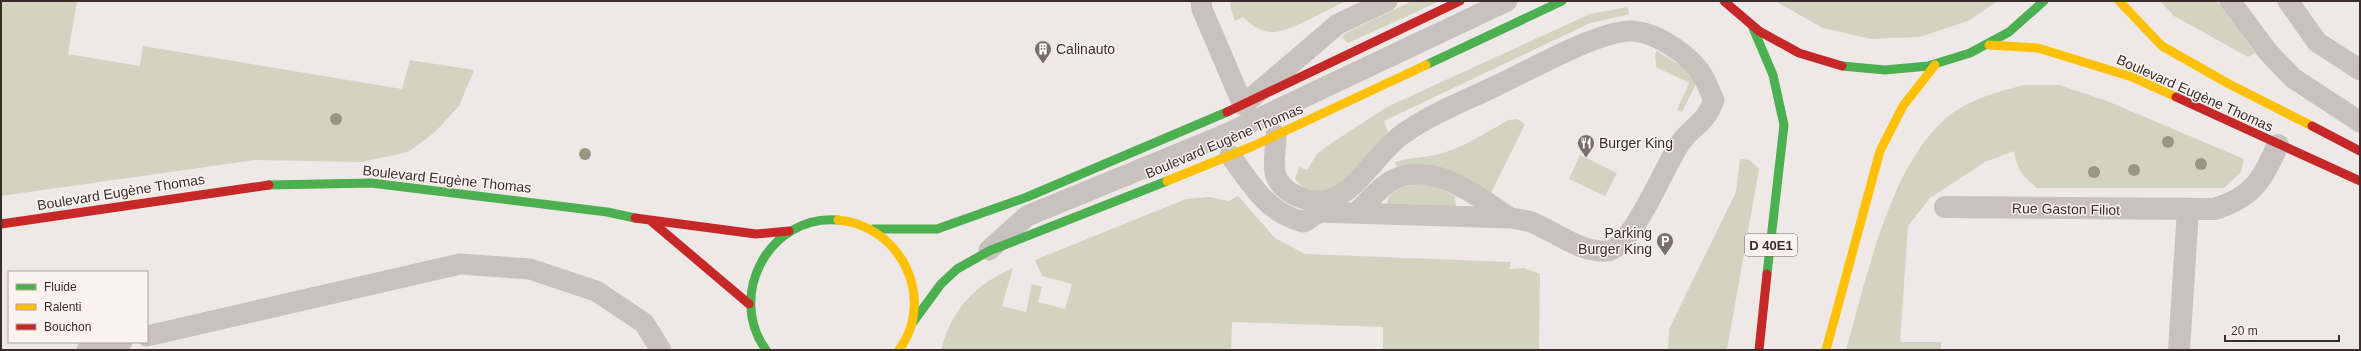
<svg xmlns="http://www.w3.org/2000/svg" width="2361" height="351" viewBox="0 0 2361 351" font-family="Helvetica,sans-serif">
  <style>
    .green { fill: #d2d3c1 }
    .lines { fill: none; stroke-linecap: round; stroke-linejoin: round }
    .lane { stroke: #c8c1be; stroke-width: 21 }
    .street { stroke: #c8c1be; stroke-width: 22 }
    .fast { stroke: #4caf50; stroke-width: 9 }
    .slow { stroke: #ffc107; stroke-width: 9 }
    .jam { stroke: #c62828; stroke-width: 9 }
    .tree { fill: #969882 }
    .labels { text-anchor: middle; stroke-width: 3; stroke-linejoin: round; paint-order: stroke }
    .shield { fill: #faf3ee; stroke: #736966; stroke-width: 1 }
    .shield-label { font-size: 13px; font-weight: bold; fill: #392e2c }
    .poi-label { font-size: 14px; fill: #392e2c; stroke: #faf3ee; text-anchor: start }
    .street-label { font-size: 14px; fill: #392e2c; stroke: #faf3ee }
  </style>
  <rect width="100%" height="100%" fill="#eee9e6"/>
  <path class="green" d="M1,1H77L68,54L140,66L143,46L402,89L410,60L474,70L459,106L434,133L408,152L362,162L255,160L1,196Z
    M1232,1H1346C1328,9 1293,30 1275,32C1262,33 1251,25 1243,17L1235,21L1230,5Z
    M1412,1H1440L1348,43L1342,37L1346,33Z
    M1775,1H1998L1968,21L1920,37L1871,39L1823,28Z
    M2160,1H2217L2255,53L2248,57L2174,16Z
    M1628,7L1629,14L1588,24L1384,121L1388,132L1344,184L1334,190L1308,192L1295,179L1299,167L1307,170L1317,154L1327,146L1387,107L1590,14Z
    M1657,51L1682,67L1695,81V86L1682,112L1677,110L1689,83L1656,67L1655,54Z
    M2025,85H2059L2107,101L2244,159L2241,172L2224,188H2037C2022,176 2017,169 2014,151L1985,162L1930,198L1908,226L1900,342H1941V350H1846C1867,278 1893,146 1962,107C1982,96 2003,90 2025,85Z
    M1517,119L1525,124L1491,193C1461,176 1433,156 1397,167L1395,162C1411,157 1427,158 1443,153C1466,146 1488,131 1509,120Z
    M1580,155L1617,173L1605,196L1569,179Z
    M1740,159L1750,160L1759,169L1727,350H1668L1669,329L1736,192Z
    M1421,184L1438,187L1455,196L1456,207L1389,205L1387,202C1392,187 1409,186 1421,184Z
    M1238,196L1275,238L1305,254L1511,262L1509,269L1524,268L1540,274L1539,350H1383V327L1232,322L1231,350H941C952,308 975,285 1013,268L1002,306L1026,312L1032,284L1042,287L1038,302L1065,309L1072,284L1042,276L1035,260L1186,199L1210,197L1229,201Z"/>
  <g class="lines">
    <path class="lane" d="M1201,1L1202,9L1243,105L1338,24L1387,1
      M2230,1L2268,52L2293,78L2360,122
      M2288,1L2317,42L2360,70
      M1230,155C1251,184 1268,214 1304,222L1319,212L1511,218C1517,219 1525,220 1531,222C1556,232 1580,253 1607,251C1632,249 1665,165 1679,145C1691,126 1705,125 1714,100C1710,93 1708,85 1704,78C1692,56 1658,33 1633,31C1602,29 1532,69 1502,83C1468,100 1431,113 1400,136C1378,153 1357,190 1332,199C1312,206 1279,194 1275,172C1273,160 1276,147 1276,135
      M1356,213C1366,204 1376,191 1388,183C1428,156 1477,196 1510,218
      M989,250L1027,216L1224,135L1507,1
      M147,336L460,264L530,269L596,291L644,323L661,350
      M87,350L122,342"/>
    <path class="street" d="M1945,207L2215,209C2254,196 2261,181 2278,145
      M2179,350L2188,210"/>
    <path class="fast" d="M1753,28L1773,75L1784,125L1767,274
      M1426,65L1562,1
      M1842,66L1885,70L1928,66L1970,53L2009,32L2044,1
      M269,185L371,183L607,212L635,218
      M873,229H937L1027,197L1227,112
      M913,322L941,284L957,269L989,251L1167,181
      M766,350C726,295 770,214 838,220"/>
    <path class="slow" d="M2119,1L2162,46L2229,84L2312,126
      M1989,45L2038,48L2132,77L2176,97
      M1167,181L1253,146L1426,65
      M838,220C900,225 937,298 899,350
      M1826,350L1880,151L1903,106L1935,65"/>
    <path class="jam" d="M1724,1L1759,31L1799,53L1842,66
      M2176,97L2360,181
      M1227,112L1460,1
      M2312,126L2360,151
      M635,218L756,234L789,231
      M651,221L749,304
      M1,224L269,185
      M1759,350L1767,274"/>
  </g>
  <g class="tree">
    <circle cx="336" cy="119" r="6"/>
    <circle cx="2168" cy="142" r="6"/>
    <circle cx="585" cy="154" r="6"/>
    <circle cx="2201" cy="164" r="6"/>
    <circle cx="2134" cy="170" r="6"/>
    <circle cx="2094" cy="172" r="6"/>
  </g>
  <defs>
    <g id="building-pin" transform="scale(0.9)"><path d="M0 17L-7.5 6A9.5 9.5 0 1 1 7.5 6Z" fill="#786f6d" stroke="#faf3ee"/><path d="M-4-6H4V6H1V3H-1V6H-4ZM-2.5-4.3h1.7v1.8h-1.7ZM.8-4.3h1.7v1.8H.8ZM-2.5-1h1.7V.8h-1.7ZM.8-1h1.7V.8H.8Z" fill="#fff"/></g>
    <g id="restaurant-pin" transform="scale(0.9)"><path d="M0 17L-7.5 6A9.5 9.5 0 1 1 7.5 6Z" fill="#786f6d" stroke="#faf3ee"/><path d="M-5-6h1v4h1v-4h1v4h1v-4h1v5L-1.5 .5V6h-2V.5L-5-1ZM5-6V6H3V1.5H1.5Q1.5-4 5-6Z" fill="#fff"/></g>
    <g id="parking-pin" transform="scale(0.9)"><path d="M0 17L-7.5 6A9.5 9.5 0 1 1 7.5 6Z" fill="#786f6d" stroke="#faf3ee"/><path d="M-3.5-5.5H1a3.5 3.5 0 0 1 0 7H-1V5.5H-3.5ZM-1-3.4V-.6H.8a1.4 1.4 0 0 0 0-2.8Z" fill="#fff"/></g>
  </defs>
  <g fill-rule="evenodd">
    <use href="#building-pin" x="1043" y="49"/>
    <use href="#restaurant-pin" x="1586" y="143"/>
    <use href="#parking-pin" x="1665" y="241"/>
  </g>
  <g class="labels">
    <rect class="shield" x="1745" y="234" width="52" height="22" rx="3"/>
    <g class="shield-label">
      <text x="1771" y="250">D 40E1</text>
    </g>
    <g class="poi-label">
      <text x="1056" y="54">Calinauto</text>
      <text x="1599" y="148">Burger King</text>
      <text x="1652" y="238" text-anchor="end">Parking<tspan x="1652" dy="16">Burger King</tspan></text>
    </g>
    <g class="street-label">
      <text transform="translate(2195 93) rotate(24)" y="5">Boulevard Eugène Thomas</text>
      <text transform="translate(1224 141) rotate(-23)" y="5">Boulevard Eugène Thomas</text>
      <text transform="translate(447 179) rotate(6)" y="5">Boulevard Eugène Thomas</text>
      <text transform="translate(121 192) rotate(-9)" y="5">Boulevard Eugène Thomas</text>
      <text transform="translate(2066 209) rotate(1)" y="5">Rue Gaston Filiot</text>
    </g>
  </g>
  <rect width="2361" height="351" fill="none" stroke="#392e2c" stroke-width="4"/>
  <rect x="8" y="271" width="140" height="72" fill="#faf3ee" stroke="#ada4a0"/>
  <rect x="16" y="284" width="20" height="6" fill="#4caf50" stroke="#ada4a0"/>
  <text x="44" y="291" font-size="12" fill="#392e2c">Fluide</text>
  <rect x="16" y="304" width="20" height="6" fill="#ffc107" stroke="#ada4a0"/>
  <text x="44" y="311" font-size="12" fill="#392e2c">Ralenti</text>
  <rect x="16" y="324" width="20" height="6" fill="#c62828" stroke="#ada4a0"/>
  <text x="44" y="331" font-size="12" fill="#392e2c">Bouchon</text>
  <path d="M2225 335v6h114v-6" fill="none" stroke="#392e2c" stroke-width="2"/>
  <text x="2231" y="335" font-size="12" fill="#392e2c" stroke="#faf3ee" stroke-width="3" paint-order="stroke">20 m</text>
</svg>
